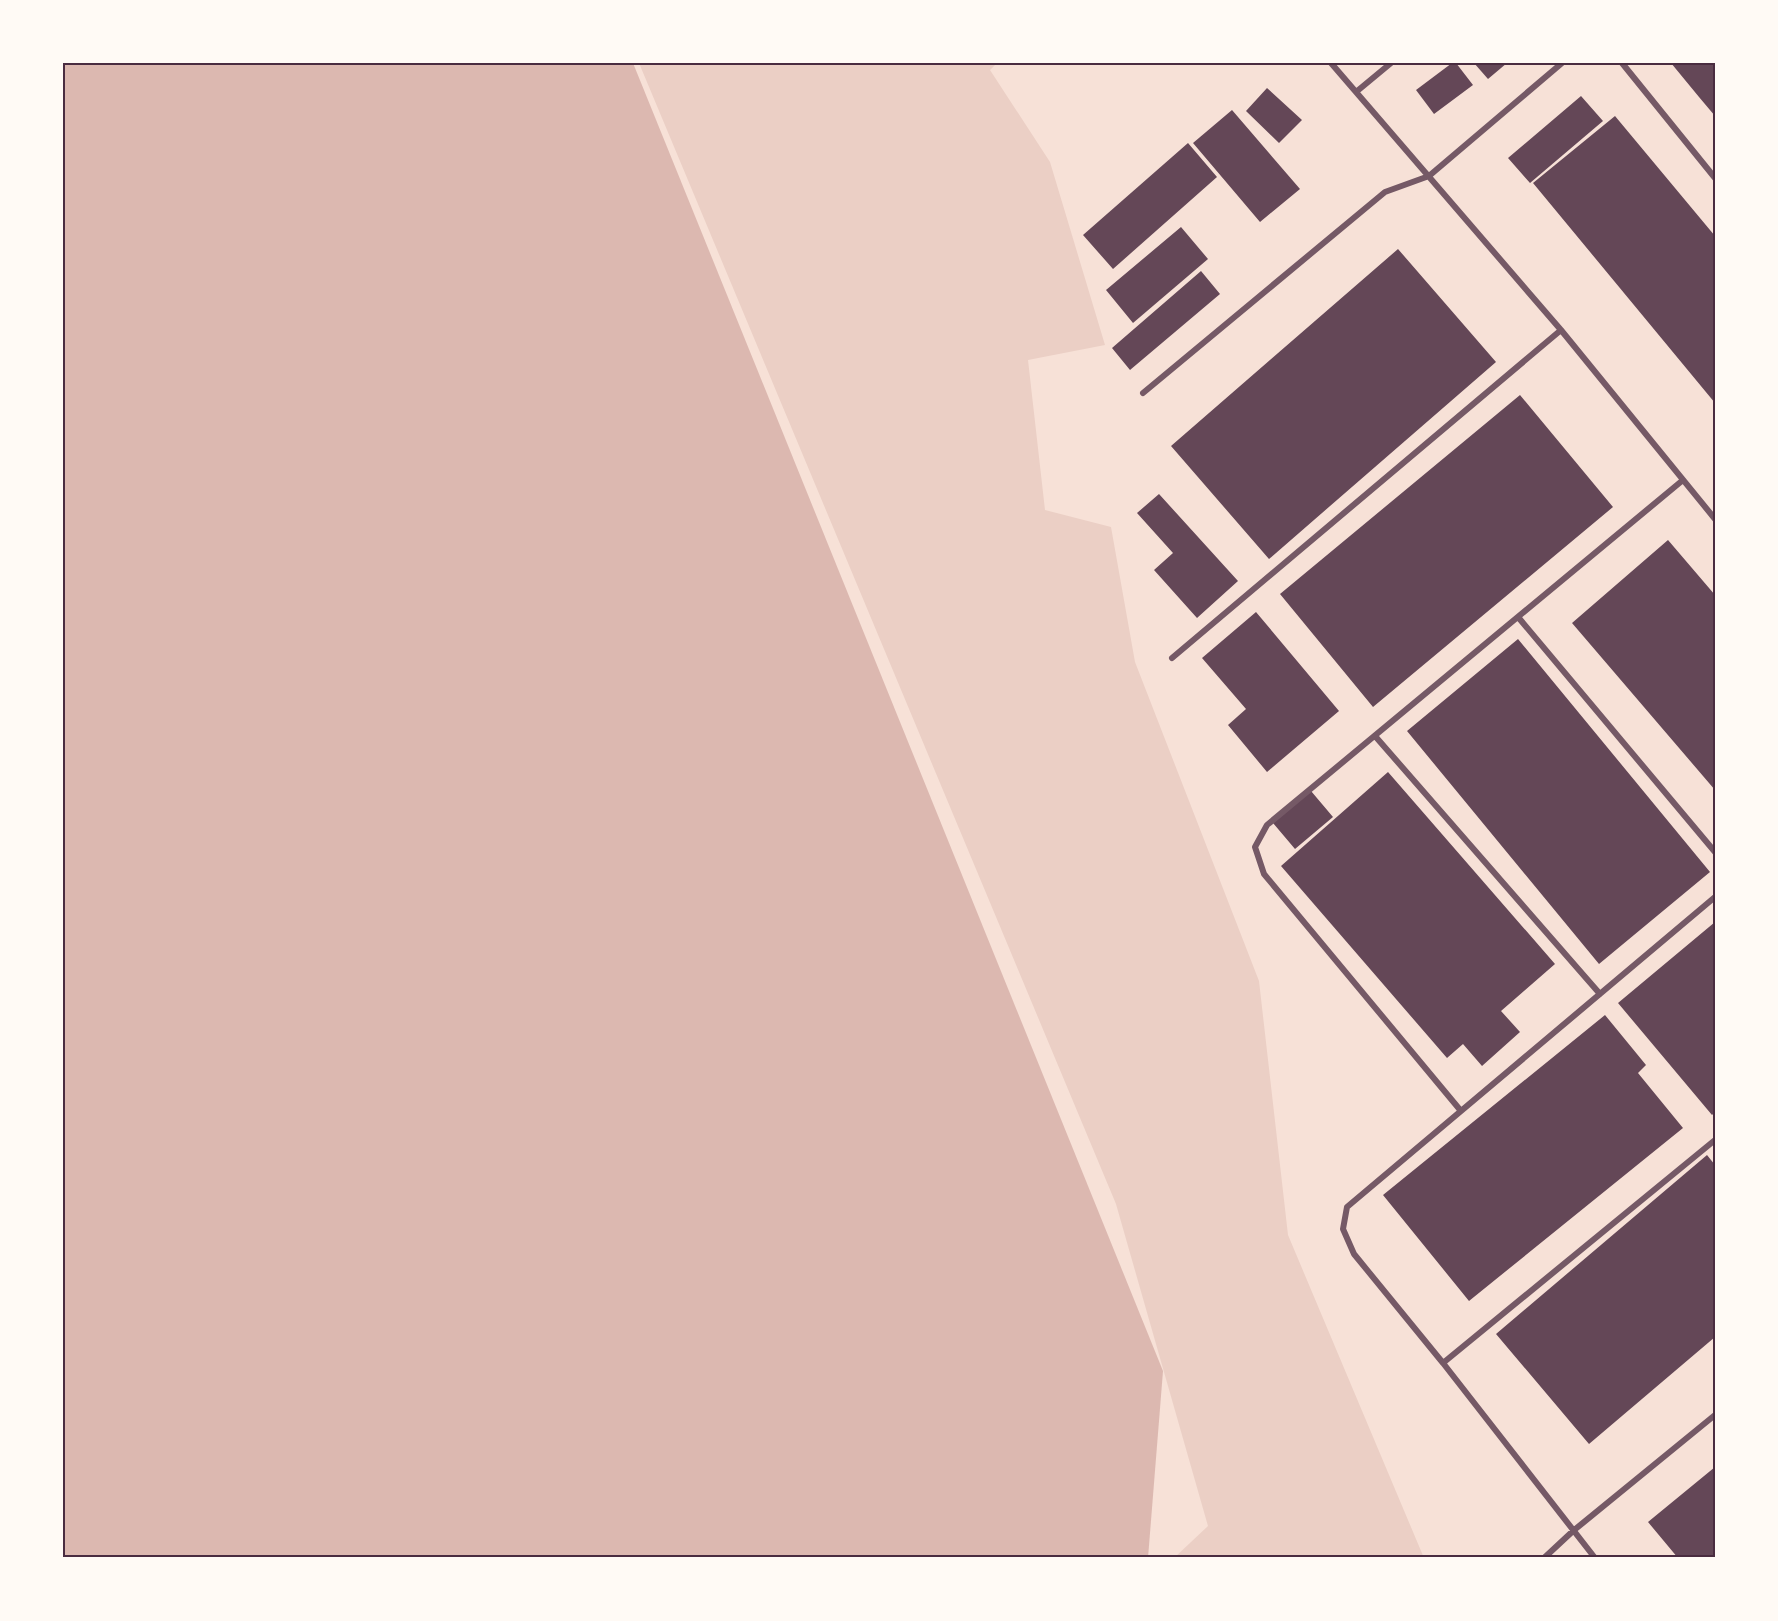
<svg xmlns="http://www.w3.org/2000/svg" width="1778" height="1621" viewBox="0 0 1778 1621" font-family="Figtree,sans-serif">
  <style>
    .green { fill: #ebcfc5 }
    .water { fill: #dcb8b0 }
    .building { fill: #644757 }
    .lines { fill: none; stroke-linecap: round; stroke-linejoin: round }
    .minor { stroke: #755966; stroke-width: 6 }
    .neatline { fill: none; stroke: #4a2c40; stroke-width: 2 }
  </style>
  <rect width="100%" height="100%" fill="#f7e1d7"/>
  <path class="green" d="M639,63H997L990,70L1050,162L1105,345L1028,360L1045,510L1111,527L1135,662L1259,981L1288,1235L1424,1558H1174L1208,1526L1116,1204Z"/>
  <path class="water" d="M63,63H633L1163,1371L1148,1558H63Z"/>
  <path class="building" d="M1452,63H1456L1473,85L1434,114L1416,90Z
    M1474,63H1507L1488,79Z
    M1671,63H1715V116L1699,97Z
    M1267,88L1302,120L1279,143L1246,111Z
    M1581,96L1603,121L1530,183L1508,158Z
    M1232,110L1300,189L1260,222L1193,143Z
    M1615,116L1715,236V403L1533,183Z
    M1188,143L1217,177L1113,269L1083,235Z
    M1181,227L1208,259L1133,323L1106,290Z
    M1398,249L1496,362L1269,559L1171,446Z
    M1201,271L1220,294L1130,370L1112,348Z
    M1520,395L1613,507L1373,707L1280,594Z
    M1159,494L1238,581L1197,618L1154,570L1173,553L1137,513Z
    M1668,540L1715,595V790L1572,623Z
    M1256,612L1339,711L1267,772L1228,725L1246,709L1202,658Z
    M1518,639L1710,872L1599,964L1407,731Z
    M1388,772L1555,964L1501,1011L1520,1032L1482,1066L1463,1044L1447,1058L1281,866Z
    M1311,791L1333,817L1295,849L1273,823Z
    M1715,922V1112L1712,1115L1618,1003Z
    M1605,1015L1646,1065L1638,1073L1683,1128L1469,1301L1383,1195Z
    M1707,1155L1715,1165V1337L1589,1444L1496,1334Z
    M1715,1467V1558H1678L1648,1522Z"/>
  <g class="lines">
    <path class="minor" d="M1331,63L1561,330L1715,519
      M1622,63L1715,178
      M1356,92L1391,63
      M1143,393L1385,192L1429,176L1562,63
      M1518,617L1715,852
      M1172,658L1561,330
      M1375,736L1600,994
      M1461,1111L1264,874L1255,847L1267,825L1683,480
      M1443,1363L1715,1140
      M1544,1558L1573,1531L1715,1415
      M1595,1558L1443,1363L1354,1254L1343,1229L1347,1207L1715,897"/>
  </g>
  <rect width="1778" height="1621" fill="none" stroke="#fffaf5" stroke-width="129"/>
  <rect x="64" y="64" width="1650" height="1492" class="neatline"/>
</svg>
